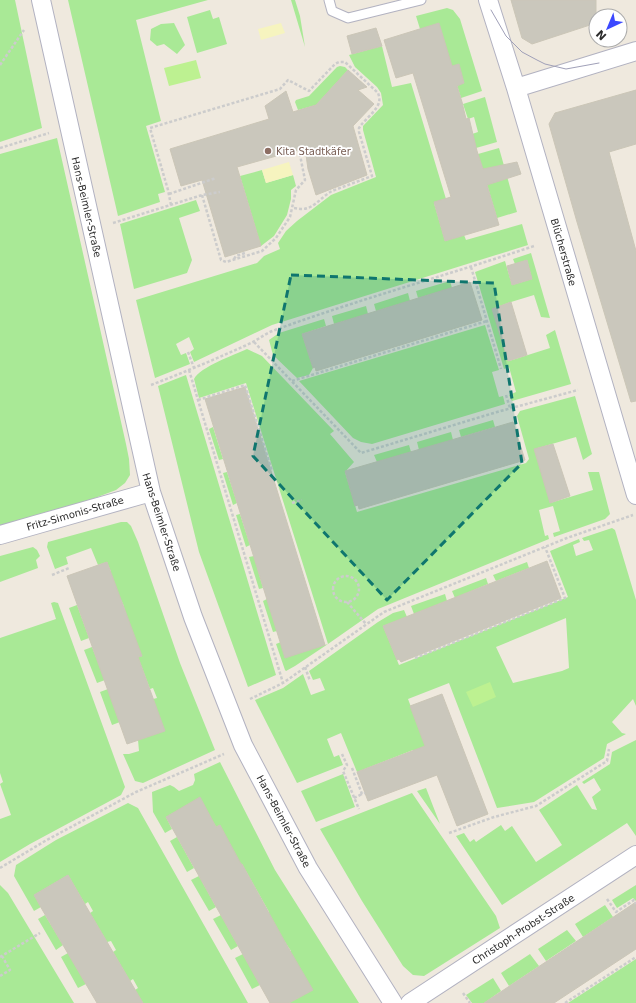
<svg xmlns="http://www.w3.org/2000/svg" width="636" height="1003" viewBox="0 0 636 1003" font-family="'DejaVu Sans',sans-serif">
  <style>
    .green { fill: #a9e996; fill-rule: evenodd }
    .sand { fill: #f6f4bf }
    .pitch { fill: #bdf191 }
    .building { fill: #cac7bc; stroke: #cbc6b7 }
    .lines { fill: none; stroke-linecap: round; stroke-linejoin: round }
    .service-casing { stroke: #b2b2c1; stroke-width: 11 }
    .minor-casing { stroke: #b2b2c1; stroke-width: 20 }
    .path { stroke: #ccc; stroke-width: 2.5; stroke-dasharray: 3 2; stroke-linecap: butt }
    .service { stroke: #fff; stroke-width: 9 }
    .minor { stroke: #fff; stroke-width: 18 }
    .tram { stroke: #a0a0b8; stroke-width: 1 }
    .marked { fill: #0f766e; fill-opacity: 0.2; stroke: #0f766e; stroke-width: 3; stroke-dasharray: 8 5; stroke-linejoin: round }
    .education-dot { fill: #8d6e63; stroke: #fff; stroke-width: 1.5 }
    .labels { text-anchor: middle; stroke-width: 3.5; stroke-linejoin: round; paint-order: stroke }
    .education-label { font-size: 10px; fill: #785e54; stroke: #fff; text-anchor: start }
    .street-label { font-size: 10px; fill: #2c2c2c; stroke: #fff }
  </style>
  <rect width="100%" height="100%" fill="#efe9de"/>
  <path class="green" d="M0,0H15L42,128L0,142Z
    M68,0H208L136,20L161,121L146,126L165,192L158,194L160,202L118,216Z
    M291,0H295L300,16L305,47Z
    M447,8L453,10L460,19L482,91L461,98L457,85L464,83L461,74L452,66L420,29L416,16Z
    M210,10L213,19L219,17L227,44L197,53L187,17Z
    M174,23L185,45L177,54L164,44L157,46L150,40L151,29L161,24Z
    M382,46L392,87L411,83L446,199L434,203L445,241L464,235L466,240L522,224L528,245L272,325L194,362L190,352L194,349L189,337L176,344L181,355L186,353L190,364L155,378L136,300L257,263L264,256L280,249L278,243L286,231L297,221L331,195L376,177L363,130V126L383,105L381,93L377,87L355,67L349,55Z
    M340,66L345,67L348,70L316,105L298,110L295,102L296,100L309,96L337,67Z
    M485,97L497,142L476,148L472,134L478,132L474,117L468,119L463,104Z
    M57,138L126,444L129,459L130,475L125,483L116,490L79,504L0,528V154Z
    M499,148L517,212L497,218L478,154Z
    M262,170L266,183L293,175L296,186L291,190V199L287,215L274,236L261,246L240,176Z
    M196,200L200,211L179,218L192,260L187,273L134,289L120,224Z
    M531,253L550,318L541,317L534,295L511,302L492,309L509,361L550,348L546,335L555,330L571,384L512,401L509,395L516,392L509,367L504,369L475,272L505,261L512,285L532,279L527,260L515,264L513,259Z
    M450,281L452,288L418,298L416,291Z
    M408,293L410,301L376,311L374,304Z
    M366,306L368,314L334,324L332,316Z
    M324,319L326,326L302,334L313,368L309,375L297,378L273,355L269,340L279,333Z
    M485,325L499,370L492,372L499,397L503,396L505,404L372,444L361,442L353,438L299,381Z
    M247,349L262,356L334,431L330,434L354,462L345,472L357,512L526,463L529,459L517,416L520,411L575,396L592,454L583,460L576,437L538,448L550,503L593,490L588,472H599L610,514L605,519L554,537L553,533L560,531L553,506L539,510L545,536L548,535L549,539L378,609L328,644L295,666L286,671L285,670L276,644L281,642L325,645L328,644L246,383L199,398L194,379C200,367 234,355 247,349Z
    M186,375L276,675L248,687L199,552L158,386Z
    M493,420L495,427L461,437L459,430Z
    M213,427L223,459L219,460L209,429Z
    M451,432L453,440L419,450L417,442Z
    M409,445L411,452L377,462L374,455Z
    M227,472L237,503L233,505L223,473Z
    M240,514L250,545L246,547L236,515Z
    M121,522H127L131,526L138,542L180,663L215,750L143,783L135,781L123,754H129L139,751L138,740L164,731L153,699L157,698L153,688L150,689L138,657L142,656L123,615L126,614L123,604L108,573L111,572L107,562L98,565L91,548L66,557L68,564L55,569L47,547L48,542Z
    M612,528L615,530L636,600V706L633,699L612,722L622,733L626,734L607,744L604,758L534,802L497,808L449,683L408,699L426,747L414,752L413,750L357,772L341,733L327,739L334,757L339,755L343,765L297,783L255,700L283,688L303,674L311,695L325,690L320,678L313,680L309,671L378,622L393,613L404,610L407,617L383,626L399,665L568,597L550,551L579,539L580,542L573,545L576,556L593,550L589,540L584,541L582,538ZM566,618L569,668L562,671L513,683L496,647Z
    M33,547L37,550L40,556L36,560L38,568L0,582V556Z
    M254,556L263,588L259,589L249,557Z
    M527,562L529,568L496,581L493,575Z
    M486,578L488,584L455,598L452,591Z
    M445,594L447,601L414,614L411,606Z
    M267,599L277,631L273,632L263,601Z
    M54,602L58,603L125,787L121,795L30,844L0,862V819L11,815L0,784L3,782L0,773V638L56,619L51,603Z
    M77,605L89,638L81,641L69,608Z
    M92,647L105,680L97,683L84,650Z
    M108,689L120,722L112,725L100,692Z
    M636,740V836L627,823L502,905L456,836L464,833L470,842L474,839L476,842L501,825L505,831L512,826L536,862L562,845L539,810L577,785L592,809L597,810L592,797L601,790L594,778L584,784L582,782L610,764L612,752Z
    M220,762L275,870L359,1003H289L312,990L287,953L291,951L285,942L282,944L266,914L269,912L242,864L238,866L220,825L216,827L200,798L166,817L172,829L165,833L153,812L152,792L170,785L174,787L179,791L193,785L195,780L194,774Z
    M343,774L355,807L316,822L301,791Z
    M426,788L440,824L417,791Z
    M412,793L496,916L500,928L424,976L413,975L403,966L362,901L320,829Z
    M128,803L138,808L248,1003H143L135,990L138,988L133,979L130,981L113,952L116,950L111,941L107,942L90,913L93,911L88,902L85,904L68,875L34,895L41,907L34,911L14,876L16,865L56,840Z
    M177,837L194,868L187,872L170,841Z
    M199,876L216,907L209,911L191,880Z
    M0,885L8,893L74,1003H0Z
    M636,885V901L633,898L617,908L612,900Z
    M605,905L613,917L583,937L575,924Z
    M45,915L63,945L56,950L38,919Z
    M221,915L238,946L231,950L213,919Z
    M567,930L576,941L546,961L538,949Z
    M68,953L86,984L78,988L61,957Z
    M243,954L260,985L252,989L235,958Z
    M530,954L539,966L509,986L501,973Z
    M636,959V1003H568Z
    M493,978L501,991L484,1003H472L466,995Z"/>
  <path class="sand" d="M281,23L285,33L261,40L258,29Z
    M289,162L293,175L266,183L262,170Z"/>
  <path class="pitch" d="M196,60L201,78L169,86L164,68Z
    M490,682L496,697L473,707L466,692Z"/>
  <path class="building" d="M511,0H596V23L532,44L522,38Z
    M439,23L452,66L459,64L464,83L457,86L462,102L466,119L469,118L477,151L483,169L517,162L521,174L487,185L499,225L445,241L434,202L451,197L413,73L396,78L384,40Z
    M376,28L382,46L352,54L347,36Z
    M348,70L367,87L358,90L374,104L353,126L367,175L316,195L308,169L305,148L237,167L261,246L225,257L202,180L181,186L170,149L269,119L265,106L286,91L293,112L316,105Z
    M636,90V144L609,152L636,251V401L631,402L577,222L549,124L555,113Z
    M527,260L532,279L512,285L507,266Z
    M470,282L482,320L316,371L315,367L313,368L302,334Z
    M511,302L527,355L508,361L492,309Z
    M245,387L325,645L285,658L205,399Z
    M513,422L525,460L359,509L358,505L355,506L345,471Z
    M553,444L570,496L550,503L534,449Z
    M547,561L561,598L401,662L399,659L397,660L383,626Z
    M107,562L142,656L138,657L165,731L127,744L67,576Z
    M442,694L488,814L457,826L437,775L368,801L357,772L425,746L410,706Z
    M200,797L216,827L220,825L241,864H242L285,942L313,990L289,1003H270L166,817Z
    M68,875L90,913L143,1003H97L43,911L34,895Z
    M636,902V949L554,1003H484Z"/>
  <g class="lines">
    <g class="service-casing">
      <path id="service" d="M329,0L332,11L348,18L421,0"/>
    </g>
    <g class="minor-casing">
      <path id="minor" d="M41,0L151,492L193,617L243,745L308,868L393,1003
        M488,0L516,88L636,495
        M516,88L636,51
        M0,535L35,525L151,492
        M410,1003L636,855"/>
    </g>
    <path class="path" d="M0,65L24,30
      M0,148L49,133
      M169,194L216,178
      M202,195L221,260L226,262L262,251L276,238L290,217L296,190L305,180L299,150
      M171,205L168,190L150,128L280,89L288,80L309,91L335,64L339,62H345L378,93C379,96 380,99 379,102C378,109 366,119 361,125L359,128V132L372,176L332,191C322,196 314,209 302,209C299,209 296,208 293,208
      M113,223L202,195L220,192
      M234,259L236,256L245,253V252
      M471,267L501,369
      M254,342L361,453L497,412L578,390
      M188,352L194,368
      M189,370L283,683
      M292,381L487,321
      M151,385C185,372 218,358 251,343C259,339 266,333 275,330C360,299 448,275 534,246
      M506,395L510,408
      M198,400L245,385L272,471
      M292,503L302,500
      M52,575L69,568
      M333 589a13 13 0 1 1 26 0a13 13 0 1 1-26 0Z
      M347,602L366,624
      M415,658L565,598L545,547
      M305,667L310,681
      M250,699L283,683L384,612L567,538L633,515
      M342,754L347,765L343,771L359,809
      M352,768L362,794L365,793
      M354,798L362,794
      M449,833L494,817L536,806L607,761L609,749
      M0,868L45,841L136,792L224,754
      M607,899L616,912L634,900L636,904
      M0,957L40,933
      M0,976L10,970L2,956
      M463,993L470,1003
      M565,1003L636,957"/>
    <use href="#service" class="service"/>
    <use href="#minor" class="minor"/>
    <path class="tram" d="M491,10L506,36L522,52L537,60L545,64L566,69L599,63"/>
  </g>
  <path class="marked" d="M291,275L494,283L522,463L387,600L253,456Z"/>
  <circle class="education-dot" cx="268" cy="151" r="4"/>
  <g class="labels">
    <g class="education-label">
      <text x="276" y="155">Kita Stadtkäfer</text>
    </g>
    <g class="street-label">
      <text transform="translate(87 207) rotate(77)" y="4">Hans-Beimler-Straße</text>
      <text transform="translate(564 252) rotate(74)" y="4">Blücherstraße</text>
      <text transform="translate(75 513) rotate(-16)" y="4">Fritz-Simonis-Straße</text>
      <text transform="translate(162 522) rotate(72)" y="4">Hans-Beimler-Straße</text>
      <text transform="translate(284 821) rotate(62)" y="4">Hans-Beimler-Straße</text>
      <text transform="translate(523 929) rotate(-33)" y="4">Christoph-Probst-Straße</text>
    </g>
  </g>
  <g transform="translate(608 28) rotate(224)"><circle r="19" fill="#ffffff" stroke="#ababab"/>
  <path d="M0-3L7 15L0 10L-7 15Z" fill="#3b48ff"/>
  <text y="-6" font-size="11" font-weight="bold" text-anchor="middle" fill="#2c2c2c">N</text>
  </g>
</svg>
